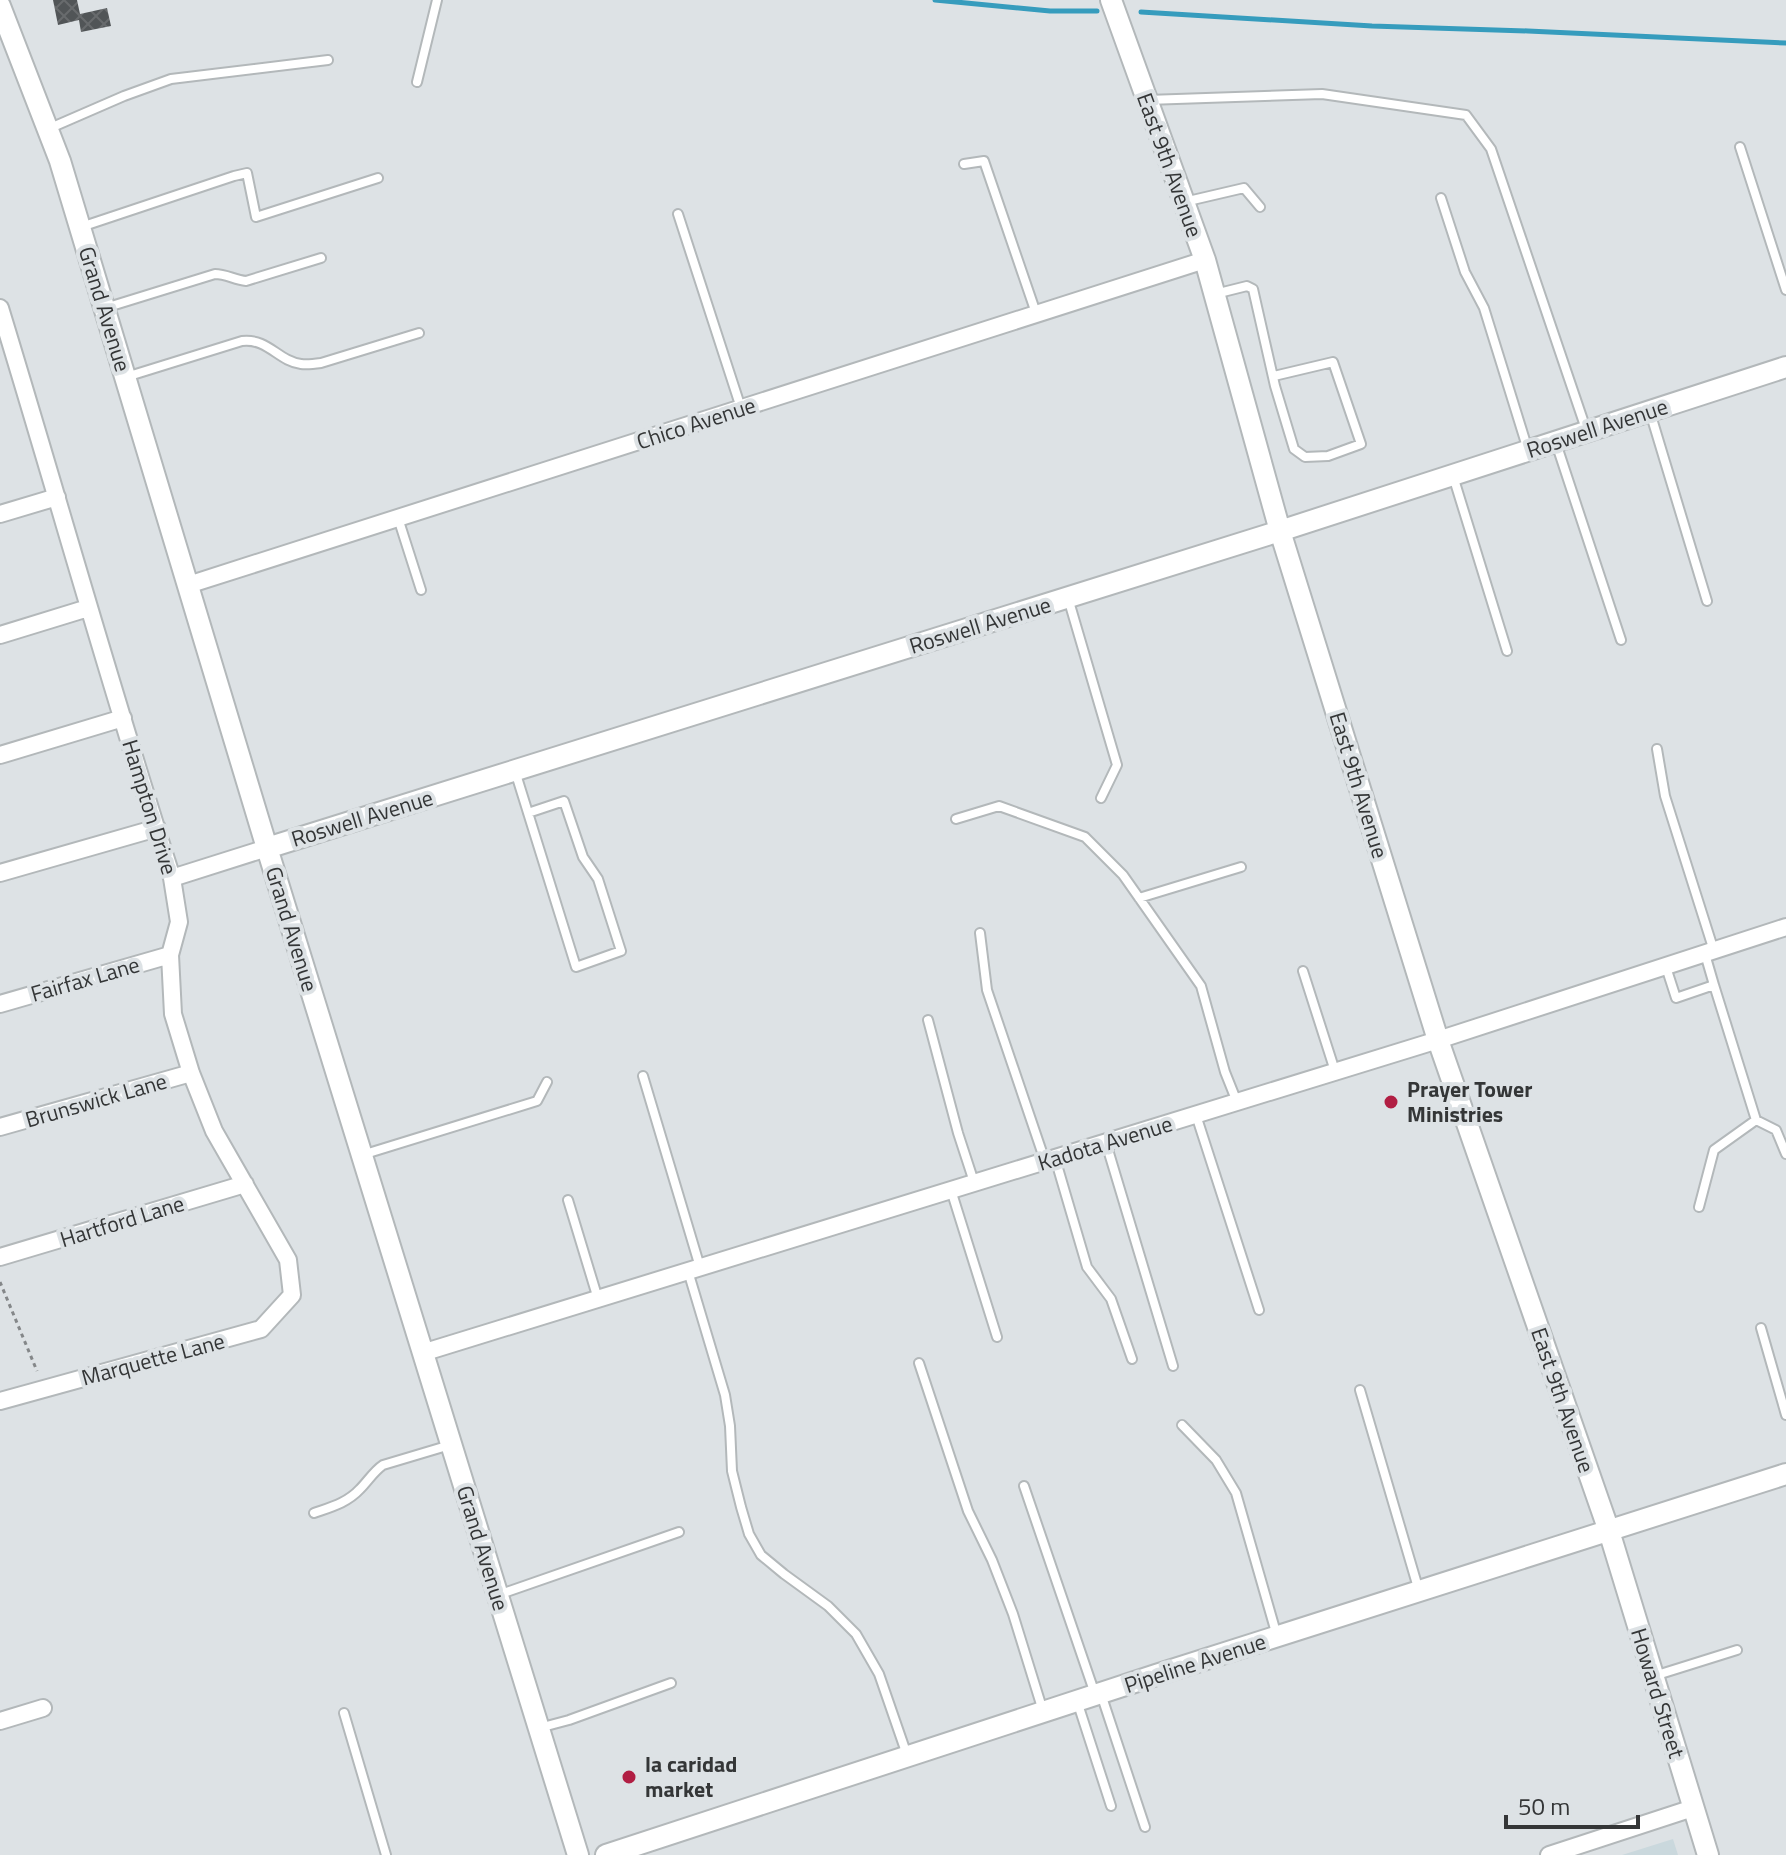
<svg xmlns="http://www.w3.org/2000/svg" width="1786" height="1855" viewBox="0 0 1786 1855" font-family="'Titillium Web',sans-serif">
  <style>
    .built { fill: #cad8dd }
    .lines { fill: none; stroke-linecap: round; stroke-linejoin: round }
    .stream { stroke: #369cbd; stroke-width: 5 }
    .building { fill: url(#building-cross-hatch) }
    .service-casing { stroke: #b3b8ba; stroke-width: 12 }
    .minor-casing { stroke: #b3b8ba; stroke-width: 20 }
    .tertiary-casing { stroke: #b3b8ba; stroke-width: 24 }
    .path { stroke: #848789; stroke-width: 3; stroke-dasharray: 4 4; stroke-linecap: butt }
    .service { stroke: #fff; stroke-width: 8 }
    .minor { stroke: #fff; stroke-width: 16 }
    .tertiary { stroke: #fff; stroke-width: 20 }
    .poi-dot { fill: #b11e43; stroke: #dde2e5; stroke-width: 3 }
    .labels { text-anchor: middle; stroke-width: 8; stroke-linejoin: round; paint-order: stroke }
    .street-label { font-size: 22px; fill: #343637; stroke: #dde2e5 }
    .poi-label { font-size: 22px; font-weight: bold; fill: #343637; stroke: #dde2e5; text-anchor: start }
  </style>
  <defs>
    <pattern id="building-cross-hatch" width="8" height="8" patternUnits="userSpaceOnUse" patternTransform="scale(2)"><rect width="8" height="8" fill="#515557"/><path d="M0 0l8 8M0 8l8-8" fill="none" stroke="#686b6d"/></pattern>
  </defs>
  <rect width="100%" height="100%" fill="#dde2e5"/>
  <path class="built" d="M1673,1839L1678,1855H1622Z"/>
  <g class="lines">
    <path class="stream" d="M935,0L1050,11H1097
      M1141,12L1372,26L1528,31L1786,43"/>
  </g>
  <path class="building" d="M53,0H77L80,14L107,8L111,26L81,32L79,20L58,25Z"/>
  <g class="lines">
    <g class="service-casing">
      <path id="service" d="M417,82L437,0
        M1147,100L1322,94L1466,115L1491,149L1586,429
        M48,129L124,96L171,79L328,60
        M1740,147L1786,290
        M964,164L984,161L1036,313
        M1441,198L1465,272L1484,308L1528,450
        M1184,202L1244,188L1260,207
        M678,214L741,408
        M81,227L234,176L247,173L256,217L378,178
        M1215,294L1247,286L1253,289L1275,386L1294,449L1305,457L1328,456L1361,444L1333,362L1274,376
        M105,308L215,274C226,274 235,280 246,281L321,258
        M126,377L242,341C268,338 278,361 301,364C307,365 314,364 321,363L419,333
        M1650,412L1707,601
        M1556,443L1621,640
        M1453,476L1507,651
        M398,518L421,590
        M1068,598L1117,765L1101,798
        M1657,749L1665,796L1714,951
        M515,771L576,967L621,951L598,879L583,857L564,801L528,813
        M956,819L999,806L1085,837L1123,875L1201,986L1225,1072L1237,1102
        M1139,898L1241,867
        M980,933L987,990L1045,1161
        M1666,967L1676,998L1714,985L1705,954
        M1303,971L1335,1071
        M928,1020L958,1133L974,1182
        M643,1076L700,1267
        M1196,1115L1259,1310
        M1756,1120L1776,1130L1786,1154
        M1106,1143L1173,1366
        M362,1155L537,1101L547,1082
        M1055,1158L1087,1267L1111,1299L1132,1359
        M951,1190L997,1337
        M568,1200L598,1299
        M1699,1207L1714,1150L1756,1120L1714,985
        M688,1271L725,1395L730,1426L732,1471L741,1507L749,1534L761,1555L784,1574L828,1606L856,1634L879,1674L907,1755
        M1761,1328L1786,1415
        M919,1363L968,1511L992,1560L1013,1614L1043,1711
        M1360,1390L1419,1591
        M1182,1425L1216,1460L1236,1493L1277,1636
        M1024,1486L1095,1694
        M314,1513C331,1507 347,1503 360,1489C368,1481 374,1471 383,1465L450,1445
        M498,1595L679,1532
        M1654,1676L1737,1650
        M1101,1694L1145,1827
        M1077,1701L1111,1806
        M344,1713L386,1855
        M539,1728L569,1720L671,1683"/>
    </g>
    <g class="minor-casing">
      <path id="minor" d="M0,308C58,498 111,689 172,878L179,922L170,955L173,1014L191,1073L214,1131L288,1260L292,1295L261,1329L0,1401
        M0,514L57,497
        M188,585L1205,260
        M0,635L88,608
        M0,755L123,718
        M0,873L157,828
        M172,878L267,848
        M0,1004L170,955
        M0,1127L191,1073
        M0,1257L245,1184
        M422,1353L1438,1040L1786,927
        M0,1721L43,1708
        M1549,1855L1693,1808"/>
    </g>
    <g class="tertiary-casing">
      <path id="tertiary" d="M1111,0L1205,260L1280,531L1438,1040L1609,1531L1708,1855
        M0,6L60,161L267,848L578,1855
        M267,848L1280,531L1786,367
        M606,1855L1156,1675L1786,1474"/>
    </g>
    <path class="path" d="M0,1282L37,1371"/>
    <use href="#service" class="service"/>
    <use href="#minor" class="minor"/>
    <use href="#tertiary" class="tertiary"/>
  </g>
  <g class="poi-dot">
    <circle cx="1391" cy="1102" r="8"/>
    <circle cx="629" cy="1777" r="8"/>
  </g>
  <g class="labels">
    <g class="street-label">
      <text transform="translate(1170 165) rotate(70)" y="8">East 9th Avenue</text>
      <text transform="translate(105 309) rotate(73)" y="8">Grand Avenue</text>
      <text transform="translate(696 423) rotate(-18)" y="8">Chico Avenue</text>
      <text transform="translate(1597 428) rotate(-18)" y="8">Roswell Avenue</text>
      <text transform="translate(980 625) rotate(-17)" y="8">Roswell Avenue</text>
      <text transform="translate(1359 785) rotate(73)" y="8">East 9th Avenue</text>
      <text transform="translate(150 807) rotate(73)" y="8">Hampton Drive</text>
      <text transform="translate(362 818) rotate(-17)" y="8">Roswell Avenue</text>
      <text transform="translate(292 929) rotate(73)" y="8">Grand Avenue</text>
      <text transform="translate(85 979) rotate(-16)" y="8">Fairfax Lane</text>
      <text transform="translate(96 1100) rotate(-16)" y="8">Brunswick Lane</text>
      <text transform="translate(1105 1143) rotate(-17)" y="8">Kadota Avenue</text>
      <text transform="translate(122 1221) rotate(-17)" y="8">Hartford Lane</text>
      <text transform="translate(153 1359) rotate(-15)" y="8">Marquette Lane</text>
      <text transform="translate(1563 1400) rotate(71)" y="8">East 9th Avenue</text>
      <text transform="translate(483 1548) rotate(73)" y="8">Grand Avenue</text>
      <text transform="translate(1195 1663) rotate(-18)" y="8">Pipeline Avenue</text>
      <text transform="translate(1658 1693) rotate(73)" y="8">Howard Street</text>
    </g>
    <g class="poi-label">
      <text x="1407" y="1097">Prayer Tower<tspan x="1407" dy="25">Ministries</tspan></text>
      <text x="645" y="1772">la caridad<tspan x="645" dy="25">market</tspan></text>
    </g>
  </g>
  <path d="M1506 1815v12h132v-12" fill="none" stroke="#343637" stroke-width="4"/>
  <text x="1518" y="1815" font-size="24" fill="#343637" stroke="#dde2e5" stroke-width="6" paint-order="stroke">50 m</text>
</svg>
